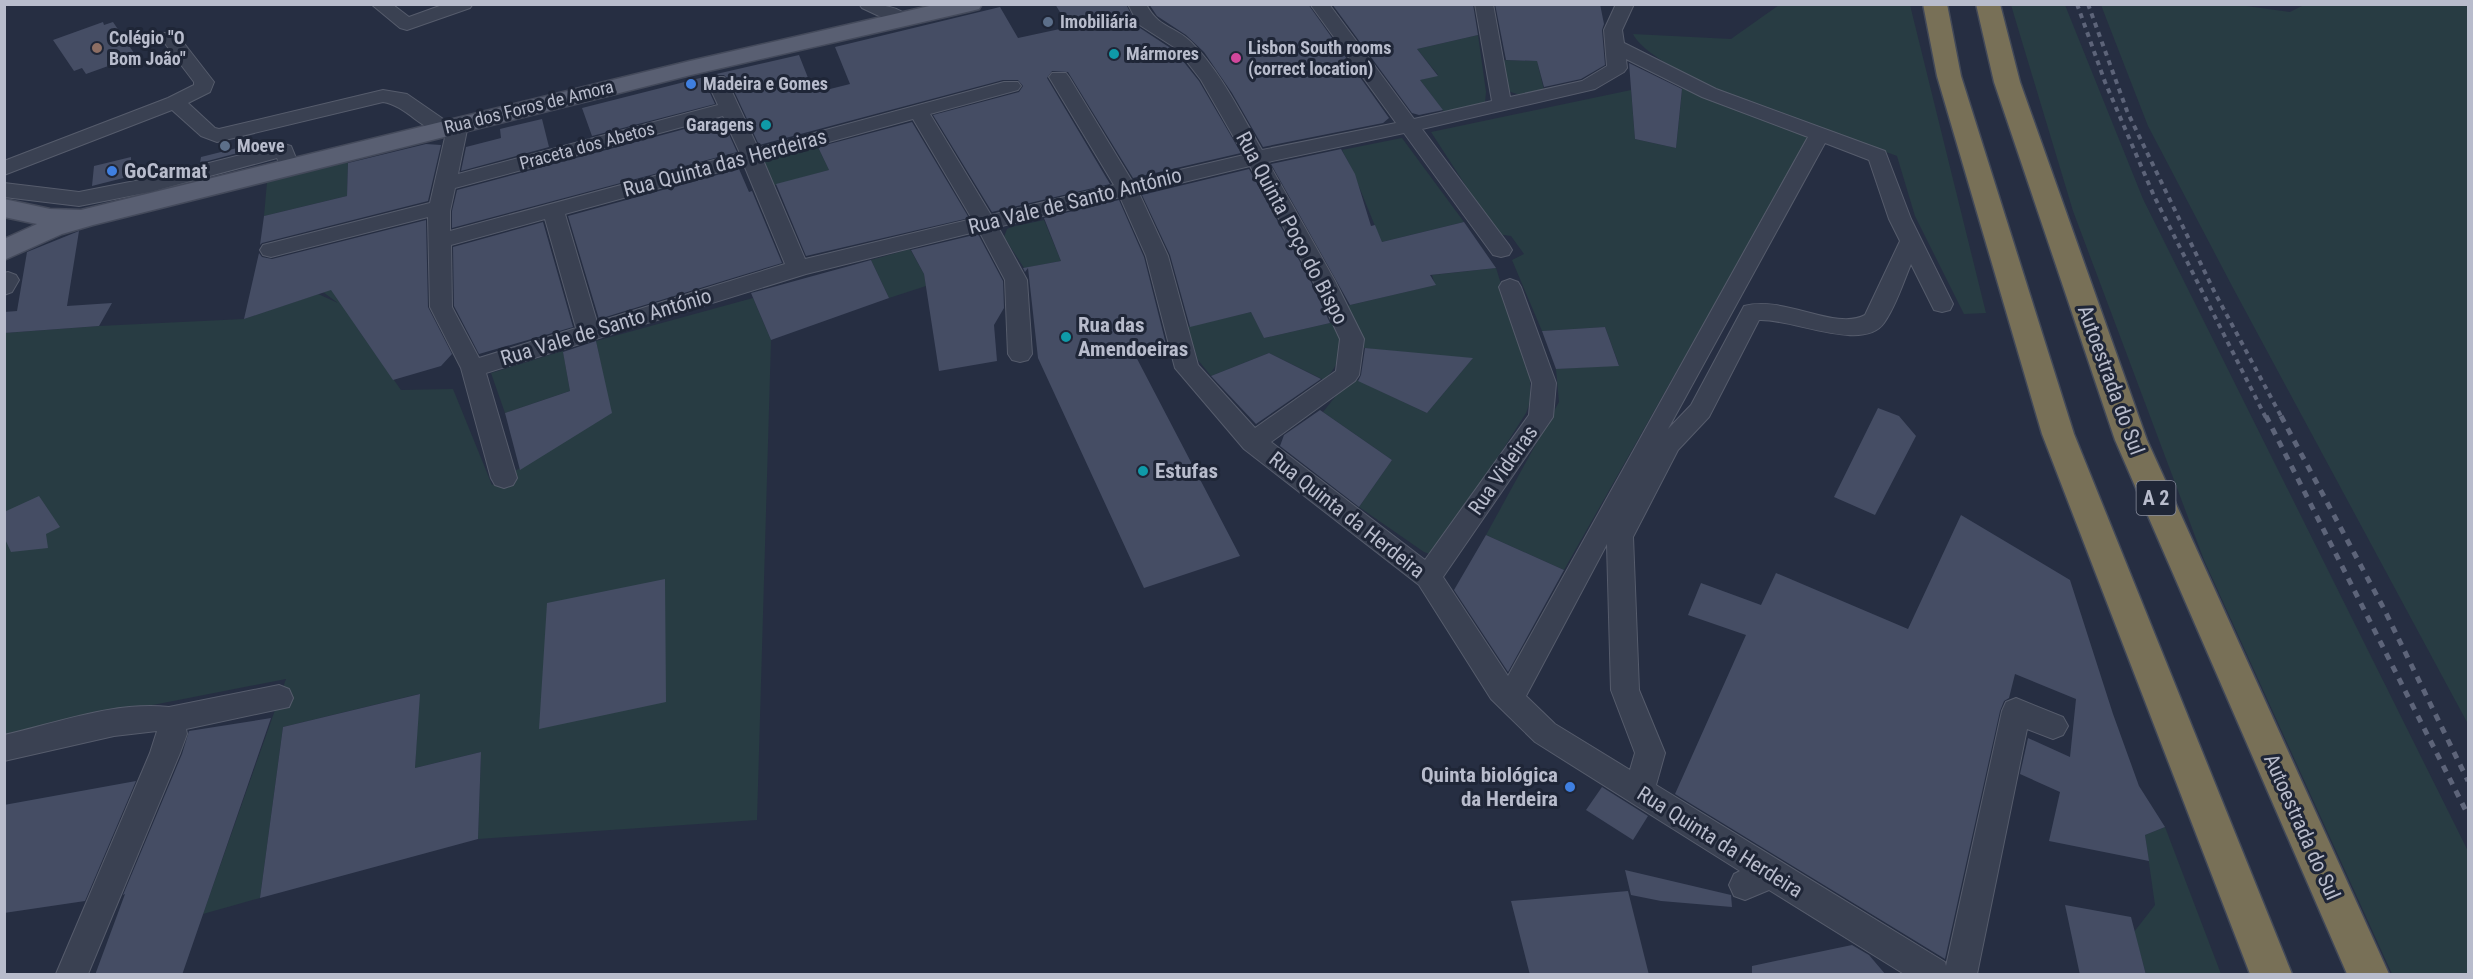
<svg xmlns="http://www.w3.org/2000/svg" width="2473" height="979" viewBox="0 0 2473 979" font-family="'Roboto Condensed',sans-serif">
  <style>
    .green { fill: #283c43 }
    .building { fill: #454d64 }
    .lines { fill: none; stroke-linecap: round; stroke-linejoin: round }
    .minor-casing { stroke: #565c6c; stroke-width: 2 }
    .major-casing { stroke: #444a5b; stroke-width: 3 }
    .highway-casing { stroke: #424959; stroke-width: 3 }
    .minor { fill: #3a4152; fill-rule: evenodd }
    .major { fill: #595f72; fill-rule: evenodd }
    .highway { fill: #787057; fill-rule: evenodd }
    .rail-far1 { stroke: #5d6479; stroke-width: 4; stroke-dasharray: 5 5; stroke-linecap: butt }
    .rail { stroke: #5d6479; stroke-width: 5; stroke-dasharray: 7 7; stroke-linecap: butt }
    .service-dot { fill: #5c6f8a; stroke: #1f2637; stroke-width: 2 }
    .education-dot { fill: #8d6e63; stroke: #1f2637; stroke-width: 2 }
    .culture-dot { fill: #0f9aa8; stroke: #1f2637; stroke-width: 2 }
    .hotel-dot { fill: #d1479c; stroke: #1f2637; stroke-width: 2 }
    .shop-dot { fill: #3f7fe0; stroke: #1f2637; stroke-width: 2 }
    .labels { text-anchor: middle; stroke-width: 6; stroke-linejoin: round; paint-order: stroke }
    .far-poi-label { font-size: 18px; font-weight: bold; fill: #b8bccc; stroke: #1f2637; text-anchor: start }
    .far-street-label { font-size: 18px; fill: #b8bccc; stroke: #1f2637 }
    .shield { fill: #1f2637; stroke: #8a8f9f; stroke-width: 1.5 }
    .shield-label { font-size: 20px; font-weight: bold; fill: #b8bccc }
    .street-label { font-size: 21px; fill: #b8bccc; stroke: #1f2637 }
    .poi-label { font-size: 21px; font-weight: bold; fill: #b8bccc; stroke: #1f2637; text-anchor: start }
  </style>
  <rect width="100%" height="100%" fill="#262e42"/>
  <path class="green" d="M2232,4L2290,12L2306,4L2468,5V724L2232,286L2148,126L2101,5Z
    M1779,5H1910L1986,313L1964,314L1915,216L1897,156C1845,137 1655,78 1633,34L1731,39Z
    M2011,5H2065L2143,199L2468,851V974H2392L2204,560L2073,211Z
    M1478,35L1486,92L1485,102L1479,106L1445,113L1420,80L1438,75L1417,49Z
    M1502,60L1537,61L1544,90L1520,95L1508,91Z
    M1683,81L1811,134L1564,570L1486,535L1559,402L1556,369L1619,365L1605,327L1542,331L1512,260L1524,254L1511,236L1497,234L1431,132L1631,90L1635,139L1676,148Z
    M1402,138L1464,222L1382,242C1368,211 1358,180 1342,150Z
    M817,145L829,170L772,186L760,161Z
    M348,162L347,196L264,216L267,182Z
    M1044,220L1061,261L1024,268L1004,237L1007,229L1011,227Z
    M910,249L924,274L926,286L889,298L871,260Z
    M1496,268L1530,376V402L1526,413L1439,550L1430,554L1424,552L1359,507L1392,460L1323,412L1351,377L1427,413L1472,359L1364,348L1362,336L1346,306L1435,285L1432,275Z
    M326,279L360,332L401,390L453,389L492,485L611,413L596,341L753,298L771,340L757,820L478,839L481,752L415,768L419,694L283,727L260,898L203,914L286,679L5,734V333L99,326L244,319L318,294L338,303L323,292Z
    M1251,312L1264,338L1334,322C1345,345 1342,363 1324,380L1269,353L1211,376L1198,360L1187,327Z
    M563,351L570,391L505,413L491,373Z
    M2165,827L2221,974H2146L2134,932L2155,905L2145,835Z"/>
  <path class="building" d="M1055,4H1126L1137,26L1175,51L1199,81L1241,153L1133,178L1068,72L1052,71L1047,78L1110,184L992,212L933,115L1019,92L1023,86L1018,80H1003L759,145L729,80L724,75H712L799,55L814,93L850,84L835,47L1000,7L1018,38L1069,27Z
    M1149,4H1308L1389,118L1383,123L1263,147L1232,93L1204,52L1186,35L1157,16Z
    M1332,4H1473L1478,35L1417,49L1438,76L1420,80L1443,110L1419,115L1412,113Z
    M1495,4H1600L1604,24L1602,30L1605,65L1581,79L1544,87L1537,61L1506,60Z
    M103,22L104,25L113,22L136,56L86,74L82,68L74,71L53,40Z
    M1629,63L1682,89L1676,148L1635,139Z
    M708,76L705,82L715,104L592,136L582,108Z
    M542,119L549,147L461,171L466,147L501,138L500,129Z
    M722,119L737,152L452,228V211L457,190Z
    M912,122L969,218L806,256L776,184L829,170L818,147Z
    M426,144L441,145L428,201L262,243L260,245L264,216L347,196L348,163Z
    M249,145V150L200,163L201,157Z
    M1341,149L1355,174L1371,226L1375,225L1382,242L1464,222L1496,268L1430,275L1436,285L1350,305L1271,164Z
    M131,157V176L92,186L94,166Z
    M739,169L749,192L752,191L782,263L599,319L568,216Z
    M1249,169L1311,282L1330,323L1264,338L1251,312L1190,327L1170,255L1142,195Z
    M1119,200L1144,257L1167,348L1133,351L1240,556L1144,588L1038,358L1028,268L1025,272L1023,268L1061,261L1044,218Z
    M426,220L428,307L452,354L441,366L393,380L331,290L244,319L259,253L262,257L272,259Z
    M543,222L573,327L479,354L454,306L453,247Z
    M79,231L67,306L112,303L99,326L4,333V312L17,311L27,252Z
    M978,234L1003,281L1004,308L994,325L997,361L939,371L924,274L911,250Z
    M871,260L889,298L771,340L751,293Z
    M1605,327L1619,366L1556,369L1542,331Z
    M596,341L612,413L520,470L505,413L570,391L563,352Z
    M1365,348L1473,358L1427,413L1358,381L1361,375Z
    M1269,353L1321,379L1256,424L1211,376Z
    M1878,408L1899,416L1916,436L1875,515L1834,497Z
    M1320,410L1392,460L1359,507L1280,446L1284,435Z
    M39,496L60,527L46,534L48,548L11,552L4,537V512Z
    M1961,515L2070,580L2113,714L2139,786L2165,827L2145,835L2149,861L2049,841L2060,792L2020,774L2028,738L2070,757L2076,699L2015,674L2009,698L2004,701L2000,711L1945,959L1675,794L1746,635L1688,615L1701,583L1761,605L1776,573L1908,629Z
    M1486,535L1564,570L1508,672L1454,590Z
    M665,579L666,702L539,729L547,603Z
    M420,694L415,768L481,752L478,839L260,898L283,727Z
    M271,718L182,975H95L125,894L123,895L182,754L189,731Z
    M136,781L85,901L4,913V805Z
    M1602,787L1648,816L1633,840L1586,810Z
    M1625,870L1731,895L1732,907L1661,901L1631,895Z
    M1628,891L1649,975H1530L1511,901Z
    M2065,905L2131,917L2146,975H2080Z
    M1852,945L1869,955L1886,975H1752V966Z"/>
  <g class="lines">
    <g class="minor-casing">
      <path id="minor" d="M371,4H392L409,17L445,4H473L470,8L407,30L400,28Z
        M859,4C877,4 900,5 912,20L910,24H896L862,8Z
        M1128,4H1146C1158,28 1175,26 1191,42C1221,72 1241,114 1262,150L1396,123L1310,4H1329L1414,119L1492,101L1475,4H1493L1510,97L1582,81L1607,66L1604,30L1616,4H1634L1622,30L1624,43L1716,89L1885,151L1911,219L1953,304L1950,310L1942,312L1934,310L1911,264C1903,283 1896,306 1884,323C1863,353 1791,318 1759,320L1709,417L1678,450L1633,537L1639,690L1665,753L1656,785L1945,962L1946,966L2002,711L2006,702L2016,698L2063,717L2068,726L2063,735L2053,739L2027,729L1977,974H1904L1769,890L1745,900L1734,896L1729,885L1734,874L1740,871L1535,742L1491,699L1419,585L1244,449L1175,368L1146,256L1120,197L998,227L1027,280L1032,354L1028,360L1020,362L1012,360L1008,354L1005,280L979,231L806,274L486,373L517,478L513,485L504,488L495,485L491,478L461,368L430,307L428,217L271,257L263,255L260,250L263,245L430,203L446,133C426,135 406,105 383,102L217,142L201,136L172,110L4,175V161L168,98L194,85V82L160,37L162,33H176L214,82L210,92L188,103L215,128L219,129L383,90L407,94L449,123L458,119L465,121L468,125L458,174L718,105L707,81L710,77H724L727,81L758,148L1004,82H1018L1021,86L1018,90L930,114L991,215L1114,185L1049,77L1052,73H1066L1069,77L1132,181L1244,155L1201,80L1177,49L1138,24ZM1626,59L1702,97L1808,137L1508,676L1443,577L1553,417L1556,383L1521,287L1518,282L1510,279L1502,282L1499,287L1532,383L1529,415L1425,560L1271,442L1355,381L1359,375L1364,339L1335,281L1268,162L1404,133L1493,255L1501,257L1509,255L1512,250L1509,245L1422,129L1595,89L1624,72L1627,68ZM723,116L740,153L450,231V211L455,188ZM913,119L972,219L805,259L763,160ZM1825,143L1869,160L1889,219L1900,241L1865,315C1835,331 1784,295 1744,306L1691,405L1668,429ZM744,165L785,264L597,322L565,214ZM1250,166L1313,281L1340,339L1336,371L1255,428L1198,365L1168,256L1139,193ZM545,219L576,328L479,358L452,307L451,245ZM1607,544L1611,690L1635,753L1630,770L1555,724L1526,696Z
        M284,144L291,146L300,168L297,173L290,174L283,173L277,158L150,192L79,206L4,197V183L79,192L150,178Z
        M8,272L16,275L19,280L12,292L4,295V273Z
        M279,685L289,689L293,698L289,707L186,729L187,734L180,753L88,974H56L150,753L157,731L114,736L4,761V735C57,723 115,701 169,707Z"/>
    </g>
    <g class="major-casing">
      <path id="major" d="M938,4H982L979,9L971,11L691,75L93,225L62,234L4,260V239L37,224L4,217V199L50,209L81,210L690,61Z"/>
    </g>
    <g class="highway-casing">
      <path id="highway" d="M1923,4H1947L1961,76L2074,434L2292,974H2250L2042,434L1937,76Z
        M1976,4H2000L2020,82L2147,440L2389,974H2347L2115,440L1994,82Z"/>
    </g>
    <use href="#minor" class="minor"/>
    <use href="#major" class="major"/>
    <use href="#highway" class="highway"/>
    <path class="rail-far1" d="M2077,4L2105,82L2154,196L2266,418
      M2088,4L2127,111L2215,293L2282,418"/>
    <path class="rail" d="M2266,416L2468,815
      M2281,416L2384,609L2468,781"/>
  </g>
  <g class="service-dot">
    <circle cx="1048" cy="22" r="6"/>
    <circle cx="225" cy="146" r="6"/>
  </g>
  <circle class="education-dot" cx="97" cy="48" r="6"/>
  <g class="culture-dot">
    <circle cx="1114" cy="54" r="6"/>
    <circle cx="766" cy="125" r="6"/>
    <circle cx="1066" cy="337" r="6"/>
    <circle cx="1143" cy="471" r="6"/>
  </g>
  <circle class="hotel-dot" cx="1236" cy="58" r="6"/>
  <g class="shop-dot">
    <circle cx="691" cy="84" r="6"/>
    <circle cx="112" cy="171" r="6"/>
    <circle cx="1570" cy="787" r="6"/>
  </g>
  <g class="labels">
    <g class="far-poi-label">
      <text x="1060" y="28">Imobiliária</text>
      <text x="109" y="44">Colégio "O<tspan x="109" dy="21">Bom João"</tspan></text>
      <text x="1248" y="54">Lisbon South rooms<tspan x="1248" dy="21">(correct location)</tspan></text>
      <text x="1126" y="60">Mármores</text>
      <text x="703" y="90">Madeira e Gomes</text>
      <text x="754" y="131" text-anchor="end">Garagens</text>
      <text x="237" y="152">Moeve</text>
    </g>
    <g class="far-street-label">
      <text transform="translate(529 107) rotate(-14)" y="6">Rua dos Foros de Amora</text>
      <text transform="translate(587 146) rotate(-15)" y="6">Praceta dos Abetos</text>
    </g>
    <rect class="shield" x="2136.5" y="481" width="39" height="34" rx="4.5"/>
    <g class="shield-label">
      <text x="2156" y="505">A 2</text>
    </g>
    <g class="street-label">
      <text transform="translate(725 163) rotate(-15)" y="7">Rua Quinta das Herdeiras</text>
      <text transform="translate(1075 201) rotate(-14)" y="7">Rua Vale de Santo António</text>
      <text transform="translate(1292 228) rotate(62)" y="7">Rua Quinta Poço do Bispo</text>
      <text transform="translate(606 327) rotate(-17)" y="7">Rua Vale de Santo António</text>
      <text transform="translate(2111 380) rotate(70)" y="7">Autoestrada do Sul</text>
      <text transform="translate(1503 470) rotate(-55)" y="7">Rua Videiras</text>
      <text transform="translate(1347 515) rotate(38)" y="7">Rua Quinta da Herdeira</text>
      <text transform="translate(2302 827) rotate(66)" y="7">Autoestrada do Sul</text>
      <text transform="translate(1720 842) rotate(32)" y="7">Rua Quinta da Herdeira</text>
    </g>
    <g class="poi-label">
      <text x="124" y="178">GoCarmat</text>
      <text x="1078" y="332">Rua das<tspan x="1078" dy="24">Amendoeiras</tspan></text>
      <text x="1155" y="478">Estufas</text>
      <text x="1558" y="782" text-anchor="end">Quinta biológica<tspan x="1558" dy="24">da Herdeira</tspan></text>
    </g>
  </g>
  <rect width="2473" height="979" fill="none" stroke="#b8bccc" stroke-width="12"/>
</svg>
